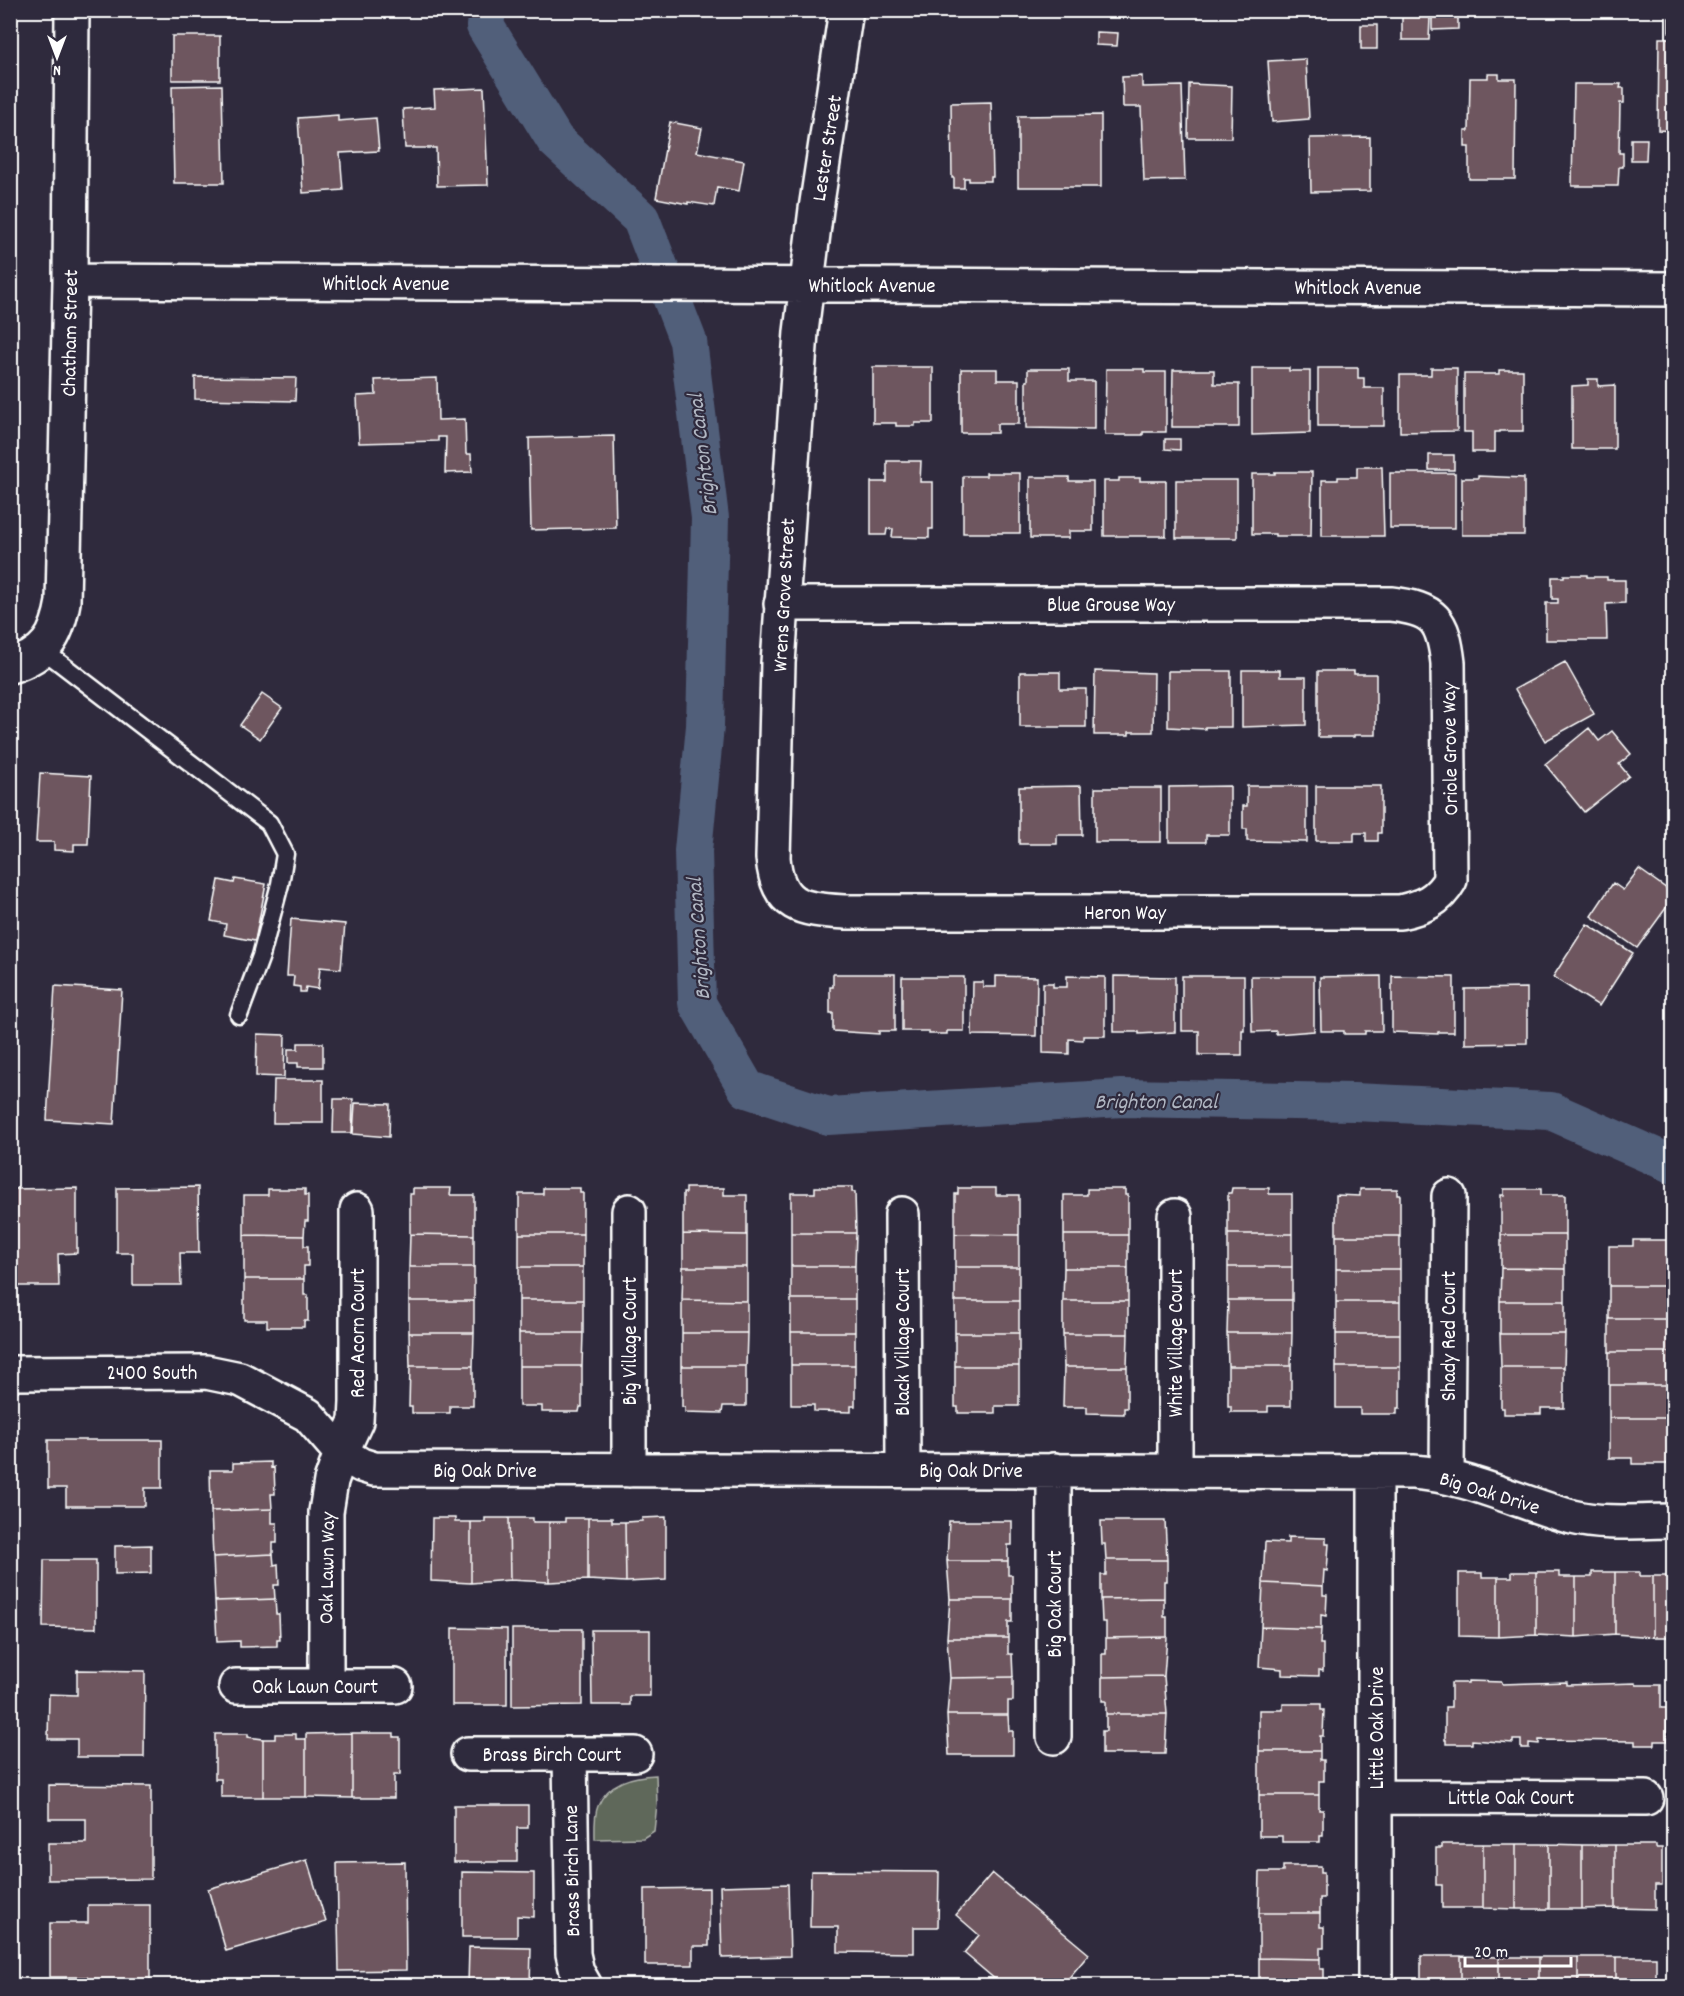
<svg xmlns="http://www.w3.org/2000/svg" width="1684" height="1996" viewBox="0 0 1684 1996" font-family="Dekko,sans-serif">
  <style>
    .green { fill: #5f675a; stroke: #afb3ac; stroke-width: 1.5 }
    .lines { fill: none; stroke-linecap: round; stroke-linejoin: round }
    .canal { stroke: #515e7a; stroke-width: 38 }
    .building { fill: #6e575e; stroke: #fff; stroke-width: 1.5 }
    .lane-casing { stroke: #fff; stroke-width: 21 }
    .street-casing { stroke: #fff; stroke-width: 38 }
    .lane { stroke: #2f2a3d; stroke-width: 16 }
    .street { stroke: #2f2a3d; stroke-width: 33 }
    .labels { text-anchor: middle; stroke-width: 4.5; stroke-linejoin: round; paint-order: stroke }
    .street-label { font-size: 21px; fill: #fff; stroke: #2f2a3d }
    .water-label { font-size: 22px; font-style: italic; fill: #b1b7c3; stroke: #2f2a3d }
  </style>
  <rect width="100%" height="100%" fill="#2f2a3d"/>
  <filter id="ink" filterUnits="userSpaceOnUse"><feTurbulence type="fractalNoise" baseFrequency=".0167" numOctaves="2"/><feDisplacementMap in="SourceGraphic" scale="12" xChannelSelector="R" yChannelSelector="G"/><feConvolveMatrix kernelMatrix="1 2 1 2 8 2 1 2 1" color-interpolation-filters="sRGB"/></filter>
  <g filter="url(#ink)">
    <path class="green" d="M656,1775L657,1804L654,1831L643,1838L595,1839C595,1829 594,1815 598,1806C608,1782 632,1776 656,1775Z"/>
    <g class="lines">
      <path class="canal" d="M487,10L485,26L555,140L641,219L688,341L710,518L705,726L693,851L697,1003L747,1089L828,1116L1122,1098L1354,1102L1551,1111L1674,1165"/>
    </g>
    <path class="building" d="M1458,14V29L1432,30V15Z
      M1402,16L1430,17L1429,40H1402Z
      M1669,18H1674V32H1669Z
      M1361,25H1377V49H1361Z
      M1096,32L1118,33L1117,46L1096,45Z
      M172,36H220V80H172Z
      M1659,38H1674V131L1658,130Z
      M1306,59L1309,119L1272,122L1268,61Z
      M1488,74H1499V79H1516L1515,179H1469V147H1465V131H1469L1470,78H1488Z
      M1142,76V87L1182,86L1185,180L1144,181L1141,107H1123L1122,77Z
      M1189,84L1232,86L1231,138H1188Z
      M1574,84H1621L1620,88H1624V103H1620L1619,153H1623V167H1619L1618,186H1572Z
      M222,85L224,183H174L172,86Z
      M484,88L488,185L437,186L436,148H405L403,109L435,107L434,90Z
      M991,102L993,177H991V181H969V178H964V188H954V178H952L951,103Z
      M338,115V121L376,118L379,151L340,153L343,190L303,193L298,118Z
      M1101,115V187H1018V116Z
      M670,122L702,128L697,152L744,161L739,191L717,187L714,206L688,202V204L656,198Z
      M1370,137V191L1311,192L1310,138Z
      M1631,139H1647L1646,160H1631Z
      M873,367H933V423H915V426H896V423H873Z
      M1252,368H1289V371H1310V433L1252,435Z
      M1318,368H1358V378H1364V388H1384V426H1318Z
      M1431,368H1457V431L1400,432V375H1431Z
      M961,369H997V380H1019V424H997V433H961Z
      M1028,369H1069V381H1094V429L1026,428V381H1028Z
      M1106,369H1144V372H1166V432H1143V435H1105Z
      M1173,370H1214V384H1239V427H1172Z
      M1499,370H1523V431H1500V432H1495V452H1472V432H1464V374H1499Z
      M195,377L296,378L295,401L195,399Z
      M437,378L438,420L465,419L466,454H471L472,472L445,473L446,437H438V441L359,443L357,396L376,395L375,380Z
      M1588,379H1598V386L1615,385V449H1572V386L1588,385Z
      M614,436L616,528L531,530L529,438Z
      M1165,439H1180V450L1165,449Z
      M1429,455H1454V470H1429Z
      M887,461H921L920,482H933V529H929V538L892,537L893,529H887L886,535H871V482H887Z
      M1357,467H1382L1384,536H1322V480H1338V477H1357Z
      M1275,472H1312L1311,536H1275V534H1252V474H1275Z
      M986,473H1020V533H963V476H986Z
      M1390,473H1455V528H1390Z
      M1478,476L1524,478V535H1462V478H1478Z
      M1030,477H1069V481H1093V531H1069V538H1030Z
      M1119,478H1140V481H1166V536H1104V481H1119Z
      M1176,480H1237V538H1176Z
      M1564,575H1587V577H1607V580H1625V603L1606,604L1607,640H1546V603H1558V599H1552V577H1564Z
      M1565,662L1594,714L1545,741L1515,689Z
      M1242,670H1280V677H1306V725L1242,727Z
      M1095,671L1154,673L1153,732H1129V735H1094Z
      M1168,671H1231V727H1205V729L1168,727Z
      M1318,671H1354V674H1376V735H1354V737H1318Z
      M1020,672H1060V689H1086V727H1020Z
      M262,694L282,708L260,739L240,725Z
      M1589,728L1599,741L1612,731L1631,754L1619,764L1629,776L1584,812L1545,764Z
      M40,773L91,776L88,844H74V851L54,850V842H36Z
      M1081,786L1082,835H1057V844H1019V787Z
      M1230,786V835H1206V842H1169V787Z
      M1247,786H1307V842L1247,841V829H1243V806H1247Z
      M1316,786H1381V833H1378V841H1366V833H1354V841H1316Z
      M1095,788H1161V842H1095Z
      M1639,869L1674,894V897L1637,948L1591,916L1613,883L1623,890Z
      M235,879L266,884L255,941L224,935L226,924L211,921L219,880L234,883Z
      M291,919L345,924L341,969L320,967L318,989L306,987L305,992H300V987L293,986L294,976H287Z
      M1587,924L1633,953L1599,1006L1553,977Z
      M833,974H895V1031H879V1034L833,1031V1013H830V987H833Z
      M996,976L1037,977L1036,1036L972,1035L973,982H983V987H996Z
      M1067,976L1105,977V1036H1083V1040L1069,1039V1054L1043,1053V983H1053V987H1067Z
      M1114,976L1175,977V1032L1139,1034V1032H1114Z
      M1182,976H1244V1030H1242V1055H1199V1031H1182Z
      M1251,976H1314V1031L1276,1034V1031L1252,1032Z
      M1381,976L1382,1031H1365V1034H1344V1031H1321L1320,977Z
      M1392,976L1454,977V1032H1438V1034L1392,1032Z
      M902,977H964V1031H947V1034H929V1031H902Z
      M55,986L122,990L114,1124L47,1120Z
      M1527,988V1043L1465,1044V989Z
      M257,1034L285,1035L284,1077L256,1076Z
      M298,1043H323V1067H298V1063H288V1049H298Z
      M274,1080H323V1123H273Z
      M334,1099H353L352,1133H333Z
      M355,1103L390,1104L389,1137L353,1134Z
      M198,1187L199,1253H180L181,1285H133V1253H117V1188Z
      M815,1187H852V1192H855L856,1233H791V1193H815Z
      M77,1188V1253L58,1254L59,1286H11L10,1189Z
      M413,1188H451L450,1195H474V1235L410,1234V1194H413Z
      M543,1188H580V1193H583V1234H519V1194H543Z
      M686,1188H724V1195H747V1235L683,1234V1193H686Z
      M958,1188H996V1195H1019V1235L955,1234V1194H958Z
      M1232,1188H1269V1194H1292V1234H1228V1193H1231Z
      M268,1189H305V1195H308V1221H305L304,1236L244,1235V1195H268Z
      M1087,1189H1125V1195H1128V1235H1064V1195H1087Z
      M1360,1189H1397V1195H1400V1236H1336V1195L1360,1196Z
      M1504,1189H1541V1195H1565V1235H1501V1195H1504Z
      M791,1233H856L855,1266H791Z
      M410,1234L474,1235V1267H409Z
      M519,1234H583V1267H519Z
      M683,1234L747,1235V1267H683Z
      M955,1234L1019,1235V1267H955Z
      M1228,1234H1292V1267H1228Z
      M244,1235L304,1236V1246H308V1266H304V1279H244Z
      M1064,1235H1128V1268H1064Z
      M1501,1235H1565V1269L1501,1268Z
      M1336,1236H1400V1269H1336Z
      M1633,1240H1670V1246H1673V1286H1609V1246H1633Z
      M791,1266H855V1299H791Z
      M409,1267H474V1301H409Z
      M519,1267H583V1300H519Z
      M683,1267H747V1301L682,1300Z
      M955,1267H1019V1301H955Z
      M1228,1267H1292V1300H1228Z
      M1064,1268H1128V1301H1063Z
      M1501,1268L1565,1269V1301H1500Z
      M1336,1269H1400V1302H1336Z
      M244,1279H304V1295H308V1321H304V1327H267V1320H244Z
      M1609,1286H1673V1319H1609Z
      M791,1299H855V1332H791Z
      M519,1300H583V1333H519Z
      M682,1300L747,1301V1333H682Z
      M1228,1300H1292V1333H1227Z
      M409,1301H474V1333H409Z
      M955,1301H1019V1333H955Z
      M1063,1301H1128V1334H1063Z
      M1500,1301H1565V1334H1500Z
      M1336,1302H1400V1334H1336Z
      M1609,1319H1673V1352H1609Z
      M791,1332H855V1365H791Z
      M409,1333H474L473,1366H410Z
      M519,1333H583L582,1366H519Z
      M682,1333H747L746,1366H682Z
      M955,1333H1019V1366H955Z
      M1227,1333H1292L1291,1366H1228Z
      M1063,1334H1128L1127,1367H1064Z
      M1336,1334H1400V1367H1336Z
      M1500,1334H1565L1564,1367H1501Z
      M1609,1352H1673V1385H1609Z
      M791,1365H855V1406H851V1412L814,1411V1405H791Z
      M410,1366H473V1406H450V1413H412V1407H409Z
      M519,1366H582V1407H580L579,1412H542V1406H519Z
      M682,1366H746V1406H723L722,1413L685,1412V1407H682Z
      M955,1366H1019V1406H995V1413H958V1407H955Z
      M1228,1366H1291V1406H1268V1412H1231V1406H1228Z
      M1064,1367H1127V1408H1124V1414L1087,1413V1407H1063Z
      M1336,1367H1400V1408H1397V1414H1360V1408H1336Z
      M1501,1367H1564V1408H1541V1414H1504V1408H1501Z
      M1609,1385H1673V1418H1609Z
      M1609,1418H1673V1459H1670V1464H1632V1458H1609Z
      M48,1440H162V1488H145V1506H66V1488H48Z
      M271,1462V1468L274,1467L275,1494H271L272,1509L211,1511L210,1470H233V1463Z
      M272,1509V1523H277V1543H273V1554L213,1557L211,1511Z
      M666,1517V1580L626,1582L625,1522L642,1521V1518Z
      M432,1518H455V1522H471V1583L431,1581Z
      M485,1518H509L510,1580L471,1583V1522H485Z
      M509,1518H533V1522H549V1582L510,1580Z
      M565,1518H588V1580L549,1582V1522H565Z
      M588,1518H612V1522H625L626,1582L588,1580Z
      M949,1521H1012V1545H1008V1561H947Z
      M1101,1521H1165L1167,1560H1106L1105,1544H1102Z
      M1288,1537L1326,1538V1544H1329L1327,1571L1324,1570L1323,1586L1263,1583L1265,1542L1288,1543Z
      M151,1545V1573L115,1574V1546Z
      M273,1554L274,1565L278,1564L279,1585H274L275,1599L215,1601L213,1557Z
      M44,1560H96V1628L43,1627Z
      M1106,1560H1167V1581H1164V1598L1101,1599V1575H1106Z
      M947,1561H1008V1575H1012V1599H950Z
      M1512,1572H1536V1635L1498,1637V1577H1512Z
      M1536,1572H1559V1577H1576V1637L1536,1635Z
      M1592,1572H1615V1634L1576,1637V1577H1592Z
      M1615,1572H1639V1576H1653V1637L1615,1634Z
      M1669,1572H1674V1637H1653V1576H1669Z
      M1459,1573H1482V1577H1498V1637L1459,1636Z
      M1263,1583L1323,1586V1595H1327L1326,1616L1321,1615V1629L1261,1627Z
      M1164,1598V1617H1167V1637L1106,1638V1622H1102L1101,1599Z
      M275,1599L276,1614H279L280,1640H277V1646L240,1647V1641L217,1642L215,1601Z
      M950,1599H1012V1622H1008V1638H947Z
      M1261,1627L1321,1629L1320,1644H1323V1671L1319,1670V1676L1282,1675V1669L1259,1667Z
      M452,1628L507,1629V1705H452Z
      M512,1629H582V1705L512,1706Z
      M591,1630H650V1696H630V1705H592Z
      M1167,1637L1164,1676L1102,1677V1654H1106V1638Z
      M947,1638H1008V1654H1012L1013,1677L950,1678Z
      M77,1670L145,1671L144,1757H77V1739H48L49,1694L77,1695Z
      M1164,1676L1167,1714H1106V1701H1102V1677Z
      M1013,1677V1701H1008V1715H947L950,1678Z
      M1468,1681L1502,1682V1684L1567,1682V1685L1636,1683V1685H1661V1708H1667V1741H1655V1745H1635V1741L1539,1740V1744L1529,1743V1748H1521V1740H1513V1743L1472,1740V1744H1446V1740H1445V1707H1451V1683H1468Z
      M1283,1704H1321V1710H1324L1323,1736H1320V1751H1259V1710H1283Z
      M1106,1714H1167L1165,1754H1102V1731H1106Z
      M947,1715H1008L1009,1731H1013V1755H949Z
      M352,1733V1798L306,1797V1734Z
      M352,1733H394V1737H400V1775H394V1798H352Z
      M215,1734H248V1737L263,1739V1797H221V1779H215Z
      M275,1734H296V1739H306V1797H263V1739H275Z
      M1259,1751H1320V1760H1324V1781H1319V1795H1259Z
      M49,1785L151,1786V1879L48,1880V1843H86V1819H49Z
      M1259,1795H1319V1810H1323V1836H1320V1842H1282V1836H1259Z
      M454,1805H528V1828H517V1862H454Z
      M1442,1844H1483V1908H1442V1885H1436V1848H1442Z
      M1483,1844H1516V1909L1483,1908Z
      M1516,1844H1549V1909H1516Z
      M1549,1844L1582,1845V1909H1549Z
      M1582,1845H1615V1908L1582,1909Z
      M1615,1845H1656V1848H1662V1885H1655V1909L1615,1908Z
      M307,1860L326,1922L226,1951L208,1889Z
      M405,1862L406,1970L339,1971L337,1863Z
      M1283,1866H1321V1872H1324V1898H1320V1913H1259L1260,1872H1283Z
      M811,1871L939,1872L938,1927H914V1953L838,1952V1927H810Z
      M462,1872L534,1873V1917L517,1916V1937H462Z
      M992,1873L1089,1954L1062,1986H1041L1036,1981L1032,1986H1003L964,1953L979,1935L956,1915Z
      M788,1884L790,1956L722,1958L720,1886Z
      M709,1888V1946H693V1965H645V1889Z
      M88,1905H150V1986H87V1977H50V1923H88Z
      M1259,1913H1320V1927H1324V1947H1320V1959L1259,1958Z
      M469,1947L531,1948L530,1986H468Z
      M1421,1956H1461V1986H1421Z
      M1461,1956L1499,1957V1986H1461Z
      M1499,1957H1539V1986H1499Z
      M1539,1957H1578V1986H1539Z
      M1578,1957H1616V1986H1578Z
      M1616,1957H1656V1986H1616Z
      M1259,1958L1320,1959V1969H1324V1986H1259Z"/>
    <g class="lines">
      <g class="lane-casing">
        <path id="lane" d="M43,650L269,823L285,854L280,884L261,956L239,1015"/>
      </g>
      <g class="street-casing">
        <path id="street" d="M70,281L1674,289
          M781,604H1391C1435,609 1443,620 1448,663L1450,880C1438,901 1423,907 1400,912H845C801,909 778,908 773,858L778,663L801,332L816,209L846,10
          M10,666C46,655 57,637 63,602L70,281L72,10
          M902,1214L903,1470
          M1175,1216V1470
          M10,1373L206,1372L240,1379L308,1415L341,1453L361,1465L374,1469L1413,1472C1469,1476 1519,1503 1572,1517C1604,1525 1641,1521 1674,1521
          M629,1470V1211
          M1447,1476L1449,1196
          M236,1686H395
          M326,1686V1512L331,1481L341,1453L356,1421L357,1402V1210
          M1054,1737V1470
          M468,1754H635
          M570,1754L573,1954L577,1972L585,1986
          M1376,1797L1646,1798
          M1375,1986V1471"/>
      </g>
      <use href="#lane" class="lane"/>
      <use href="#street" class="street"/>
    </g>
  </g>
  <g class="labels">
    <g class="street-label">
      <text transform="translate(826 148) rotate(-81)" y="7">Lester Street</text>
      <text x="386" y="290">Whitlock Avenue</text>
      <text x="872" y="292">Whitlock Avenue</text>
      <text x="1358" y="294">Whitlock Avenue</text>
      <text transform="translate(69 333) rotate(-89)" y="7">Chatham Street</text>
      <text transform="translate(783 595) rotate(-87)" y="7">Wrens Grove Street</text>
      <text x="1111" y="611">Blue Grouse Way</text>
      <text transform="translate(1449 749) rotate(-91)" y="7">Oriole Grove Way</text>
      <text x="1125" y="919">Heron Way</text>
      <text transform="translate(357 1333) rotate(-90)" y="7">Red Acorn Court</text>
      <text transform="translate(1448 1336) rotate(-90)" y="7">Shady Red Court</text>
      <text transform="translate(629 1341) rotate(-90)" y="7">Big Village Court</text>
      <text transform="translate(902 1342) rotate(-90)" y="7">Black Village Court</text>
      <text transform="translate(1175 1343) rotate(-90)" y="7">White Village Court</text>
      <text x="152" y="1379">2400 South</text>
      <text x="485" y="1477">Big Oak Drive</text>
      <text x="971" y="1477">Big Oak Drive</text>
      <text transform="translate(1490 1492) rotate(17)" y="7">Big Oak Drive</text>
      <text transform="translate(326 1568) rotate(-89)" y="7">Oak Lawn Way</text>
      <text transform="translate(1054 1604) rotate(-90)" y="7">Big Oak Court</text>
      <text x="315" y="1693">Oak Lawn Court</text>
      <text transform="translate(1376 1728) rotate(-90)" y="7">Little Oak Drive</text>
      <text x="552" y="1761">Brass Birch Court</text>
      <text x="1511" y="1804">Little Oak Court</text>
      <text transform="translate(571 1871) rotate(-91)" y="7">Brass Birch Lane</text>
    </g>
    <g class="water-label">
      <text transform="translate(701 455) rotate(-97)" y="8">Brighton Canal</text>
      <text transform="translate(697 939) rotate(-94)" y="8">Brighton Canal</text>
      <text x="1156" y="1108">Brighton Canal</text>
    </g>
  </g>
  <rect width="1684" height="1996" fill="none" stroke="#2f2a3d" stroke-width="36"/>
  <rect x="18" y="18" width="1648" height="1960" fill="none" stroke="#fff" stroke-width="2" filter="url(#ink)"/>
  <g transform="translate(57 57) rotate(180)" stroke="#2f2a3d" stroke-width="4.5" paint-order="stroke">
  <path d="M0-4.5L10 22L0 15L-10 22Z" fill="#ffffff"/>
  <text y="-9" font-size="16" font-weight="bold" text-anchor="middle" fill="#ffffff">N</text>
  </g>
  <path d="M1465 1957v9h106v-9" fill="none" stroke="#ffffff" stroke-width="3"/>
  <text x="1474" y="1957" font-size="18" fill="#ffffff" stroke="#2f2a3d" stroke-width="4.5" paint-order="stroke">20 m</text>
</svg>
